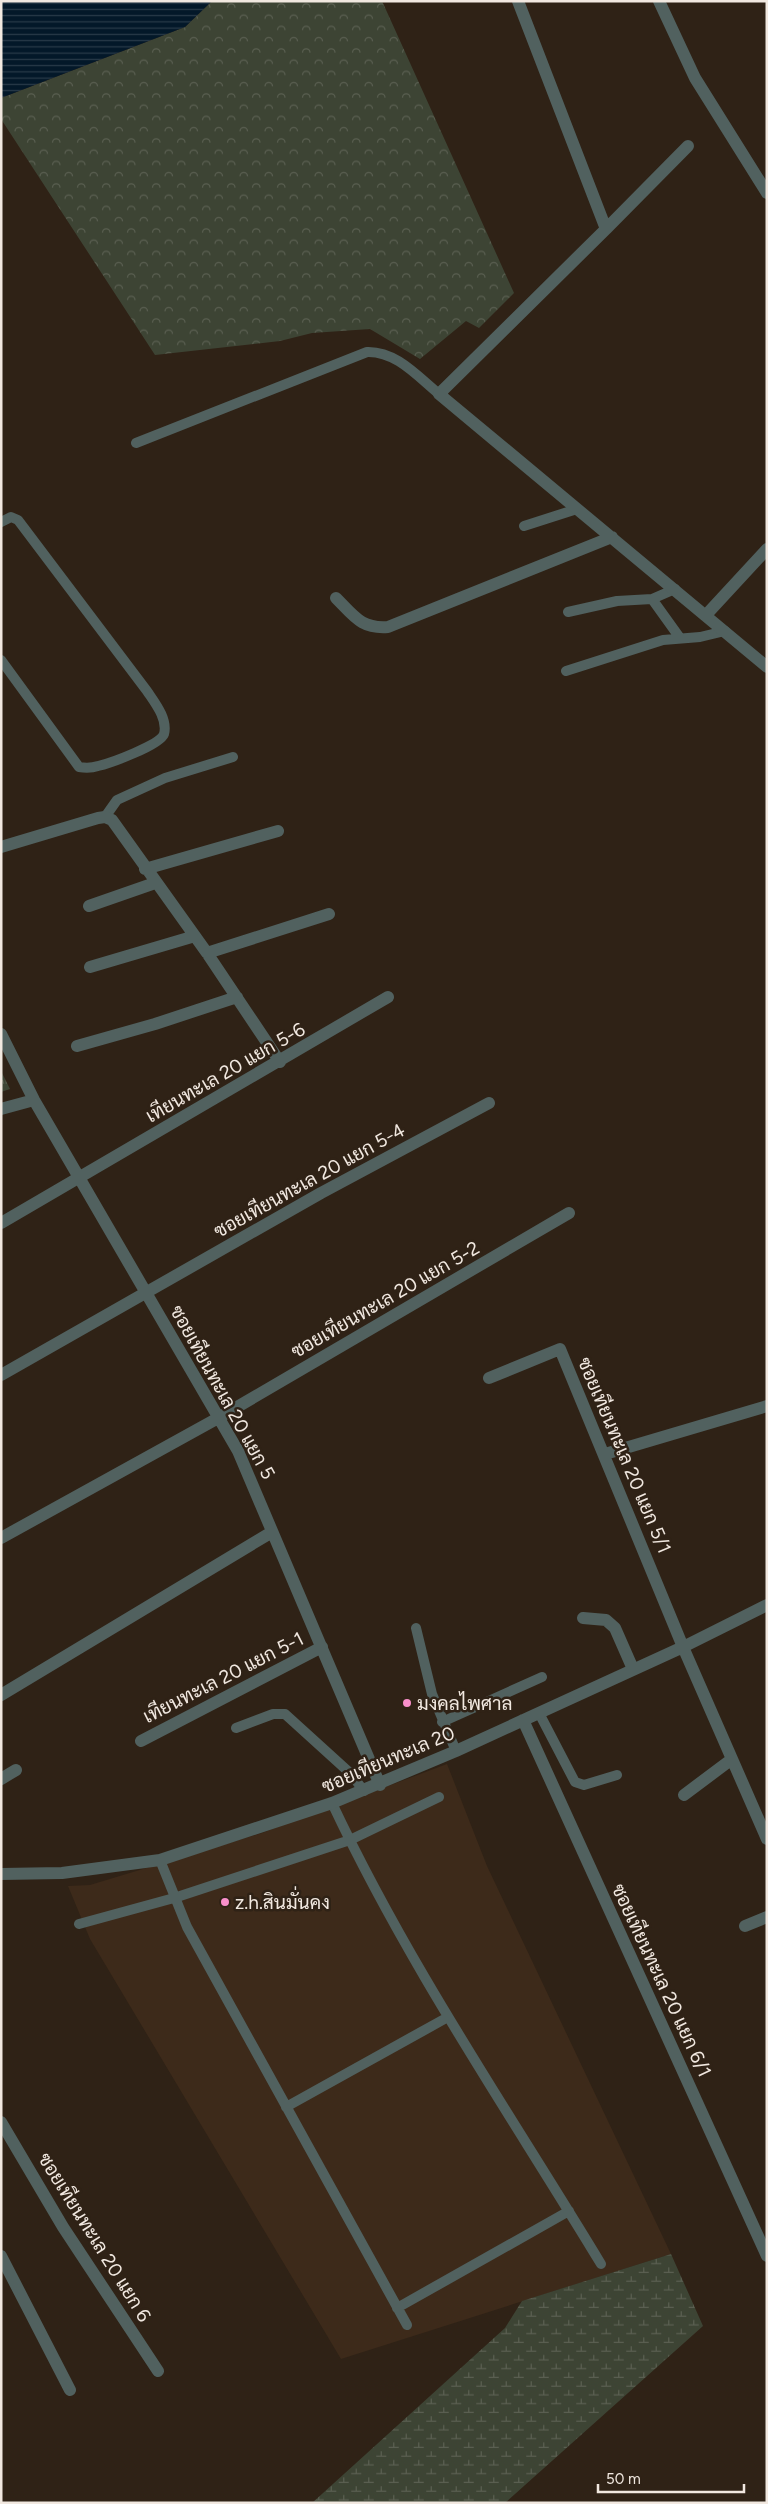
<svg xmlns="http://www.w3.org/2000/svg" width="768" height="2504" viewBox="0 0 768 2504" font-family="Figtree,Sarabun,sans-serif">
  <style>
    .built { fill: #3d2a1a }
    .grass { fill: url(#grass-tufts) }
    .forest { fill: url(#forest-crowns) }
    .wetland { fill: url(#wetland-marsh) }
    .water { fill: url(#water-rules) }
    .lines { fill: none; stroke-linecap: round; stroke-linejoin: round }
    .lane { stroke: #51615f; stroke-width: 10 }
    .street { stroke: #51615f; stroke-width: 12 }
    .poi-dot { fill: #f98fca; stroke: #2f2216; stroke-width: 2 }
    .labels { text-anchor: middle; stroke-width: 5; stroke-linejoin: round; paint-order: stroke }
    .street-label { font-size: 19px; fill: #f1e8e0; stroke: #2f2216 }
    .poi-label { font-size: 19px; fill: #f1e8e0; stroke: #2f2216; text-anchor: start }
  </style>
  <defs>
    <pattern id="grass-tufts" width="24" height="20" patternUnits="userSpaceOnUse" patternTransform="scale(1.25)"><rect width="24" height="20" fill="#3d4434"/><path d="M3 7l-1-3M5 7V3M7 7l1-3M15 17l-1-3M17 17v-4M19 17l1-3" fill="none" stroke="#5a5f51"/></pattern>
    <pattern id="forest-crowns" width="20" height="18" patternUnits="userSpaceOnUse" patternTransform="scale(1.25)"><rect width="20" height="18" fill="#3d4434"/><path d="M2 6a3 3 0 1 1 6 0M12 15a3 3 0 1 1 6 0" fill="none" stroke="#5a5f51"/></pattern>
    <pattern id="wetland-marsh" width="20" height="14" patternUnits="userSpaceOnUse" patternTransform="scale(1.25)"><rect width="20" height="14" fill="#3d4434"/><path d="M1 5h8M5 5V1M11 12h8M15 12V8" fill="none" stroke="#5a5f51"/></pattern>
    <pattern id="water-rules" width="6" height="5" patternUnits="userSpaceOnUse" patternTransform="scale(1.25)"><rect width="6" height="5" fill="#031829"/><path d="M0 2.5h6" fill="none" stroke="#283a48"/></pattern>
  </defs>
  <rect width="100%" height="100%" fill="#2f2216"/>
  <path class="built" d="M447,1764L487,1866L671,2254L341,2359L90,1939L68,1886L90,1885L262,1833Z"/>
  <path class="grass" d="M1,1071L10,1089L1,1092Z"/>
  <path class="forest" d="M212,1H382L514,293L479,328L466,321L420,359L370,329L312,333L280,341L155,355L1,119V98L185,27Z"/>
  <path class="wetland" d="M671,2254L703,2326L505,2503H312L505,2328L522,2301Z"/>
  <path class="water" d="M1,1H212L185,27L1,98Z"/>
  <g class="lines">
    <path class="lane" d="M136,443L367,352C396,351 417,376 439,394
      M1,522L11,517L18,520L147,691C155,703 168,719 164,734C160,745 111,763 98,766C92,768 85,768 79,767L1,660
      M524,526L577,509
      M652,599L680,638
      M568,612L617,601L652,599L675,589
      M566,671L663,640L700,637L725,631
      M105,817L117,800L165,778L233,757
      M416,1628L432,1694L456,1751
      M539,1713L575,1782L584,1785L617,1775
      M442,1722L542,1677
      M236,1728L273,1714H285L350,1773L364,1791
      M332,1803C408,1965 509,2112 601,2264
      M160,1860L187,1927L407,2325
      M79,1924L174,1898L350,1840L439,1797
      M286,2107L448,2017
      M397,2308L569,2211"/>
    <path class="street" d="M518,1L606,229L439,394L767,667
      M659,1L695,78L767,193
      M606,229L688,146
      M336,598C354,616 361,629 388,627L612,537
      M706,615L767,549
      M1,847L98,818L105,817L112,820L207,953L280,1062
      M145,869L278,831
      M89,906L155,883
      M207,953L329,914
      M90,967L195,936
      M1,1034L34,1100L238,1451L380,1785
      M77,1046L155,1024L237,997
      M1,1109L34,1100
      M1,1223L388,997
      M1,1375L321,1193L489,1103
      M489,1378L560,1349L683,1647L767,1839
      M605,1454L767,1406
      M1,1538L220,1417L569,1213
      M583,1618L606,1620L615,1628L633,1669
      M1,1695L272,1532
      M523,1720L767,2256
      M141,1741L322,1647
      M1,1779L16,1770
      M684,1795L732,1759
      M1,1874L62,1873L160,1860L332,1803L456,1751L683,1647L767,1605
      M745,1926L767,1917
      M1,2122L63,2227L158,2371
      M1,2256L70,2390"/>
  </g>
  <g class="poi-dot">
    <circle cx="407" cy="1703" r="5"/>
    <circle cx="225" cy="1902" r="5"/>
  </g>
  <g class="labels">
    <g class="street-label">
      <text transform="translate(225 1072) rotate(-30)" y="7">เทียนทะเล 20 แยก 5-6</text>
      <text transform="translate(309 1180) rotate(-29)" y="7">ซอยเทียนทะเล 20 แยก 5-4</text>
      <text transform="translate(385 1299) rotate(-30)" y="7">ซอยเทียนทะเล 20 แยก 5-2</text>
      <text transform="translate(223 1392) rotate(61)" y="7">ซอยเทียนทะเล 20 แยก 5</text>
      <text transform="translate(625 1455) rotate(67)" y="7">ซอยเทียนทะเล 20 แยก 5/1</text>
      <text transform="translate(223 1677) rotate(-27)" y="7">เทียนทะเล 20 แยก 5-1</text>
      <text transform="translate(388 1759) rotate(-23)" y="7">ซอยเทียนทะเล 20</text>
      <text transform="translate(662 1980) rotate(65)" y="7">ซอยเทียนทะเล 20 แยก 6/1</text>
      <text transform="translate(95 2237) rotate(58)" y="7">ซอยเทียนทะเล 20 แยก 6</text>
    </g>
    <g class="poi-label">
      <text x="417" y="1710">มงคลไพศาล</text>
      <text x="235" y="1909">z.h.สินมั่นคง</text>
    </g>
  </g>
  <rect width="768" height="2504" fill="none" stroke="#f1e8e0" stroke-width="5"/>
  <path d="M598 2484v8h146v-8" fill="none" stroke="#f1e8e0" stroke-width="2.5"/>
  <text x="606" y="2484" font-size="15" fill="#f1e8e0" stroke="#2f2216" stroke-width="4" paint-order="stroke">50 m</text>
</svg>
